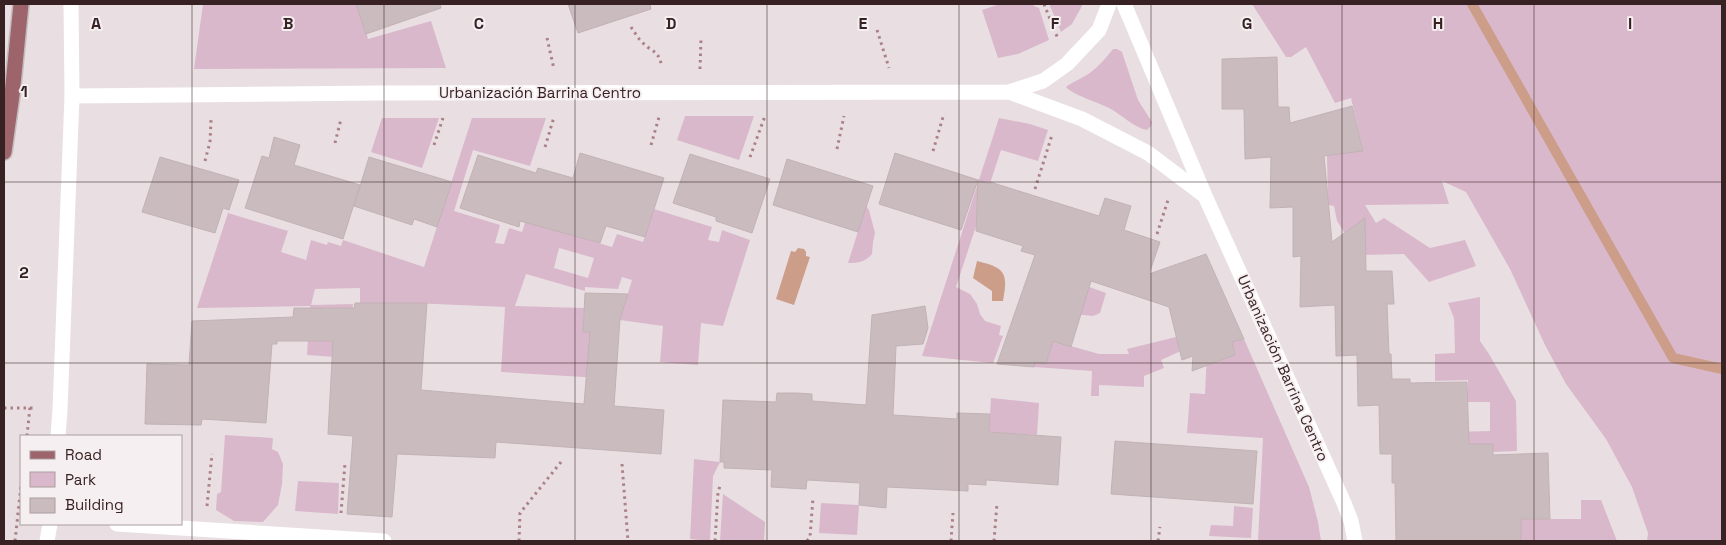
<svg xmlns="http://www.w3.org/2000/svg" width="1726" height="545" viewBox="0 0 1726 545" font-family="'Space Grotesk',sans-serif">
  <style>
    .green { fill: #dab8cb; fill-rule: evenodd }
    .water { fill: #cc9e89 }
    .lines { fill: none; stroke-linecap: round; stroke-linejoin: round }
    .stream { stroke: #cc9e89; stroke-width: 10 }
    .building { fill: #cabbbf; stroke: #c2b2b6 }
    .primary-casing { stroke: #c3bcbd; stroke-width: 18 }
    .path { stroke: #ab8187; stroke-width: 3; stroke-dasharray: 2.5 4; stroke-linecap: butt }
    .lane { stroke: #fff; stroke-width: 15 }
    .street { stroke: #fff; stroke-width: 15 }
    .primary { stroke: #9d656b; stroke-width: 15 }
    .grid { fill: none; stroke: #382123; stroke-width: 1; stroke-opacity: 0.55 }
    .labels { text-anchor: middle; stroke-width: 4; stroke-linejoin: round; paint-order: stroke }
    .street-label { font-size: 15px; fill: #382123; stroke: #f6eff1 }
    .grid-label { font-size: 16px; text-anchor: middle; font-weight: bold; fill: #382123; stroke: #f6eff1; stroke-width: 4; stroke-linejoin: round; paint-order: stroke }
  </style>
  <rect width="100%" height="100%" fill="#e9dfe2"/>
  <path class="green" d="M203,4H359L368,39L431,21L446,68L194,69Z
    M1000,4H1033L1034,6L1039,8L1049,40L1018,54L998,58L982,10Z
    M1051,4H1082V6L1072,24L1061,32L1050,6Z
    M1252,4H1722V541H1647L1648,533L1632,487L1606,439L1566,384L1545,345L1510,269L1466,192L1442,181L1449,204L1365,205L1376,223L1384,218L1430,248L1465,240L1476,266L1429,282L1404,254L1363,255L1355,240L1344,232L1337,221L1334,206L1328,205L1327,156L1363,150L1351,98L1335,103L1306,47L1291,57H1286Z
    M1113,49H1117L1122,52L1138,100L1152,122L1151,126L1147,130C1134,128 1121,114 1109,108C1099,103 1071,94 1066,87C1072,82 1077,81 1083,77C1095,71 1105,59 1113,49Z
    M685,116H754L739,160L677,140Z
    M382,118H439L422,168L371,152Z
    M472,118H546L530,166L473,150L454,211L500,225L495,243L504,244L509,228L522,232L529,210L565,233L612,247L617,234L643,242L654,209L712,227L708,240L719,242L722,230L750,240L723,326L701,323L698,365L660,362L663,326L620,320L621,309H623L632,280L622,277L618,289L585,287V291L526,274L515,306L584,308L583,332H603L600,378L501,372L505,307L412,303L360,304V288L315,289L311,305L353,304L351,324L404,362L307,355L310,306L197,308L228,213L288,231L281,252L306,260L311,240L327,245L328,242L341,246L343,240L424,267ZM559,248L594,258L588,278L554,268Z
    M999,118L1030,124L1048,130L1038,161L1001,150L956,287L970,294L977,304L980,314L985,321L1001,326L999,335L1003,336L993,363L922,356Z
    M866,206L869,210L875,233L873,242L872,254C865,262 859,263 848,263Z
    M1056,275L1106,293L1100,313L1093,316L1063,313Z
    M1480,297V341L1489,354L1516,401L1517,451L1493,452V444H1473V452L1455,432L1490,431V402H1468V380L1435,381V354L1455,353L1454,318L1448,303Z
    M1176,337L1181,351L1161,360L1164,368L1144,376V387L1099,385V396H1091L1092,371L1034,367L1035,362L1046,364L1053,341L1099,354H1129L1127,349Z
    M1244,339L1309,487L1318,522L1321,541H1258L1263,438L1187,433L1190,393L1205,394L1207,351L1212,364L1235,355L1232,342Z
    M991,398L1039,403L1037,435L989,432Z
    M225,435L273,438L272,449L278,452L283,464L282,484L278,505L263,522L234,521L216,510L217,494L221,492Z
    M694,459L720,462L713,476L710,541L690,539Z
    M298,481L339,483L338,514L295,511Z
    M723,494L765,522L764,541H720Z
    M1581,500H1601L1617,541H1521L1520,515L1548,519H1581Z
    M821,503L859,505L857,535L819,533Z
    M1234,506L1253,508L1251,538L1209,536L1211,525L1233,526Z"/>
  <path class="water" d="M798,248L804,249L806,252V256L810,257L794,305L776,299L791,251L795,252Z
    M977,261C1006,268 1008,273 1003,301H992V291L973,278Z"/>
  <g class="lines">
    <path class="stream" d="M1472,4L1673,358L1722,369"/>
  </g>
  <path class="building" d="M356,4H440L441,8L366,34Z
    M568,4H650L651,9L578,33Z
    M1277,57L1278,107H1289L1290,123L1352,106L1363,151L1324,156L1332,242L1365,218L1366,271H1392L1394,304H1387L1389,354H1391L1392,379H1410V383L1467,382L1469,444H1493V455L1548,453L1550,519H1521V541H1396L1395,483H1392V454H1380L1379,405L1358,406L1357,355L1336,356L1335,305L1300,307L1301,256L1293,257V207L1270,208L1271,157L1245,159L1244,109H1222V59Z
    M274,137L300,145L294,165L360,185L343,239L245,208L262,156L269,158Z
    M580,153L664,178L645,237L606,226L600,243L520,221L519,227L460,208L478,155L536,173L538,168L573,178Z
    M895,153L978,180L961,230L879,204Z
    M690,154L770,179L752,233L716,221V217L673,203Z
    M160,157L239,180L229,210L223,208L215,233L142,212Z
    M369,157L452,182L437,227L414,219L412,225L354,206Z
    M787,159L873,186L858,232L773,205Z
    M978,180L990,184V182L1099,216L1105,198L1131,206L1124,230L1160,242L1149,274L1206,254L1244,339L1232,342L1235,355L1192,371L1193,356L1182,360L1169,307L1091,281L1071,347L1053,341L1046,364L1035,362L1034,367L997,364L1035,255L1021,251L1023,246L976,231Z
    M585,293L628,294L620,319L614,406L664,410L661,454L496,442L495,458L397,454L392,517L347,514L353,436L328,434L333,341H277V344H272L266,423L202,419L201,425L145,424L147,364L189,365L192,321L293,317L294,308H354L355,303H427L421,390L584,404L590,332H583Z
    M925,306L928,328L923,344L896,346L893,415L957,419V413L990,414L989,432L1061,437L1058,485L986,480V485L968,484V491L887,487L886,508L859,505L860,483L807,480L806,489L771,487L772,470L724,468V462H720L723,400L776,402L777,393H797L812,394V401L866,405L872,315Z
    M1115,441L1257,451L1253,504L1111,494Z"/>
  <g class="lines">
    <g class="primary-casing">
      <path id="primary" d="M4,152L12,95L21,4"/>
    </g>
    <path class="path" d="M1044,4L1058,39
      M631,27C635,33 639,40 644,44C655,54 658,50 662,67
      M877,30L889,68
      M547,38L554,69
      M700,69L701,39
      M335,143L341,119
      M434,145L443,118
      M651,145L659,117
      M545,147L554,117
      M837,149L844,116
      M933,151L943,117
      M750,157L765,116
      M205,161L210,142L211,120
      M1035,189L1052,135
      M1157,234L1168,200
      M4,408H36
      M27,436L30,407
      M622,464L628,541
      M207,506L212,454
      M341,513L345,463
      M15,541L21,486
      M519,541L520,513L561,462
      M715,541L718,492L721,483
      M807,541L810,537L813,498
      M951,541L953,513
      M994,541L997,503
      M1158,541L1160,527
      M1201,541V540"/>
    <path class="lane" d="M58,436L60,410L72,96L71,4
      M47,541L50,524"/>
    <path class="street" d="M1124,4L1205,196L1344,503L1351,521L1355,541
      M1009,92L1082,119L1148,153L1205,196
      M72,96L379,93L1009,92L1043,81L1067,64L1099,30L1109,4
      M117,524L384,541"/>
    <use href="#primary" class="primary"/>
  </g>
  <path class="grid" d="M192,4V541M384,4V541M575,4V541M767,4V541M959,4V541M1151,4V541M1342,4V541M1534,4V541M4,182H1722M4,363H1722"/>
  <g class="labels">
    <g class="street-label">
      <text x="540" y="98">Urbanización Barrina Centro</text>
      <text transform="translate(1283 368) rotate(66)" y="5">Urbanización Barrina Centro</text>
    </g>
  </g>
  <g class="grid-label">
    <text x="96" y="29">A</text>
    <text x="288" y="29">B</text>
    <text x="479" y="29">C</text>
    <text x="671" y="29">D</text>
    <text x="863" y="29">E</text>
    <text x="1055" y="29">F</text>
    <text x="1247" y="29">G</text>
    <text x="1438" y="29">H</text>
    <text x="1630" y="29">I</text>
    <text x="24" y="97">1</text>
    <text x="24" y="278">2</text>
  </g>
  <rect width="1726" height="545" fill="none" stroke="#382123" stroke-width="10"/>
  <rect x="20" y="435" width="162" height="90" fill="#f6eff1" stroke="#aa9d9f"/>
  <rect x="30" y="451" width="25" height="8" fill="#9d656b" stroke="#aa9d9f"/>
  <text x="65" y="460" font-size="15" fill="#382123">Road</text>
  <rect x="30" y="472" width="25" height="15" fill="#dab8cb" stroke="#aa9d9f"/>
  <text x="65" y="485" font-size="15" fill="#382123">Park</text>
  <rect x="30" y="498" width="25" height="15" fill="#cabbbf" stroke="#aa9d9f"/>
  <text x="65" y="510" font-size="15" fill="#382123">Building</text>
</svg>
